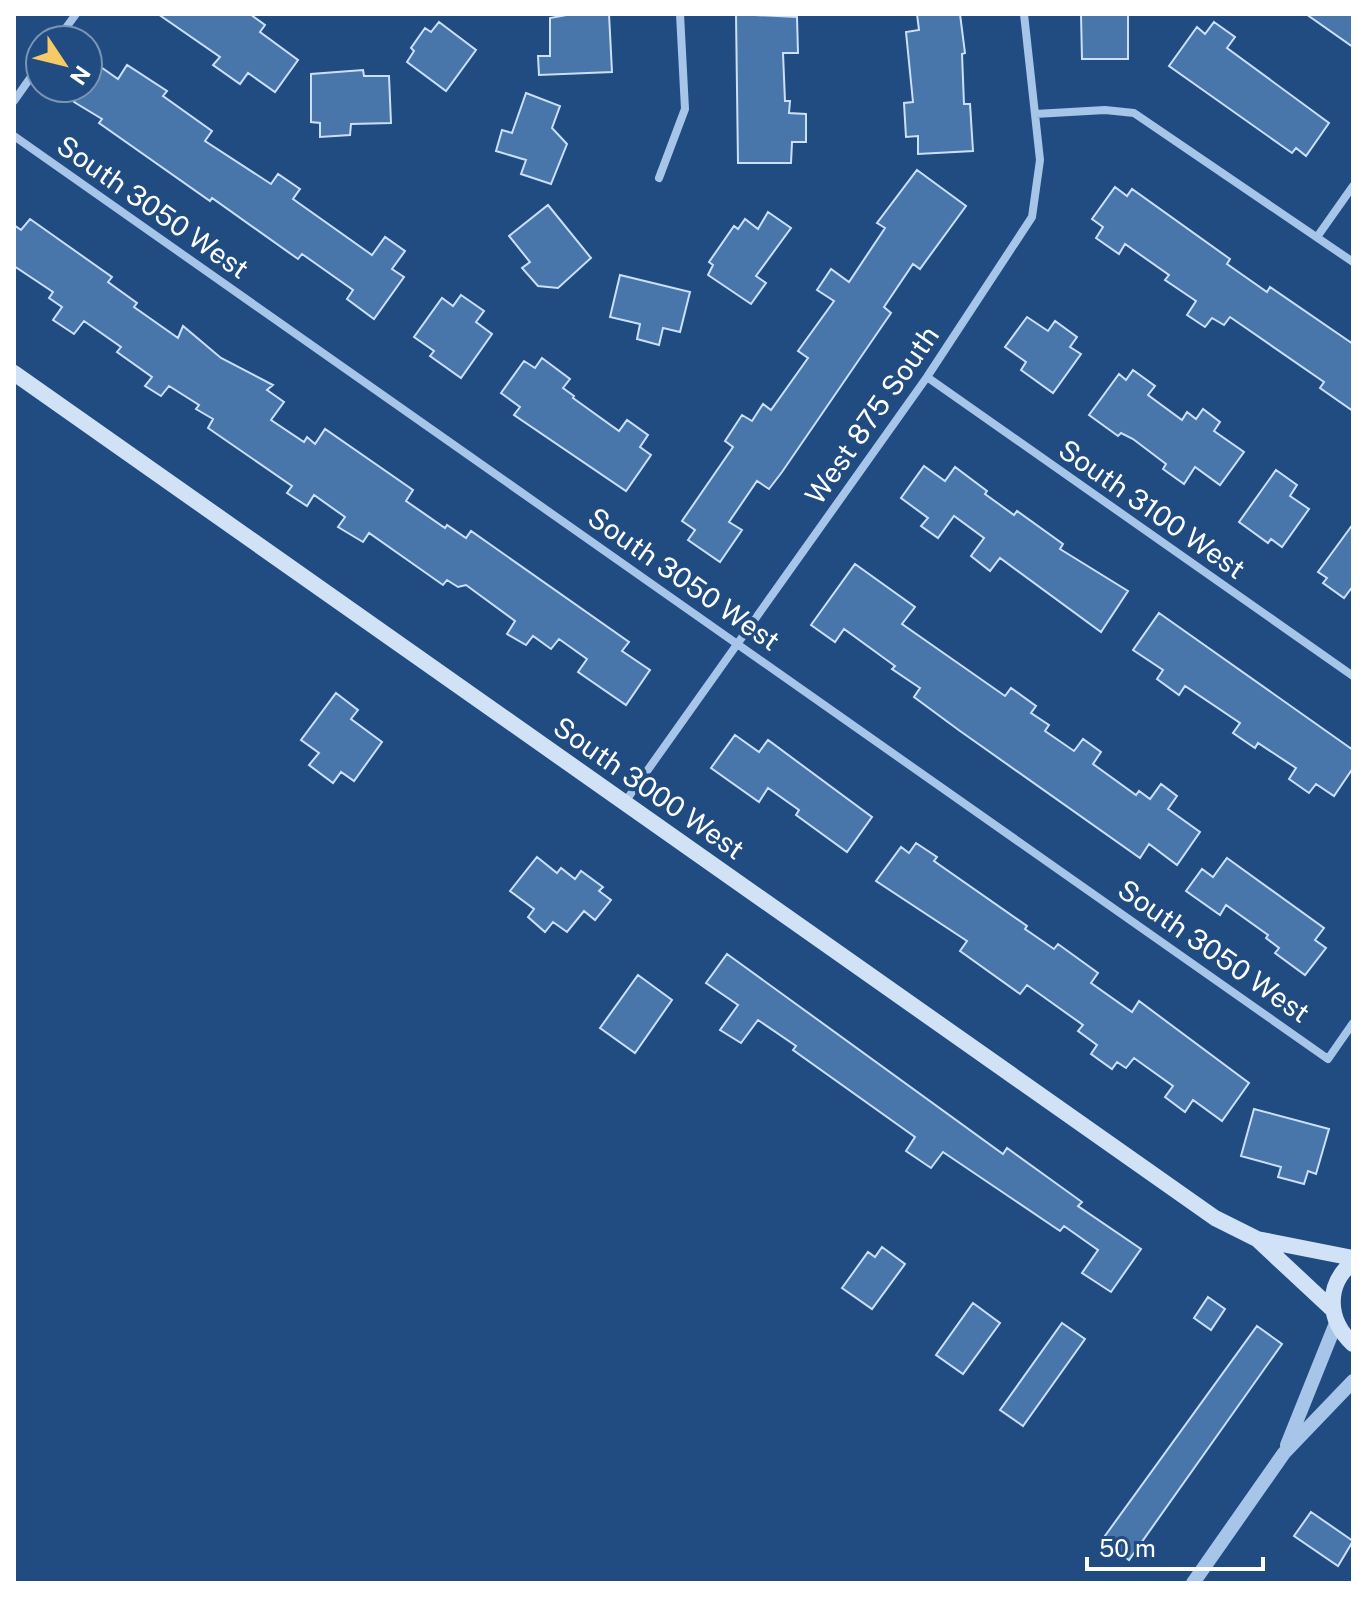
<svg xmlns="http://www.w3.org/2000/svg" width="1367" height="1597" viewBox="0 0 1367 1597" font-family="'Public Sans',sans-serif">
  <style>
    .building { fill: #4876ab; stroke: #cbdff7; stroke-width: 2 }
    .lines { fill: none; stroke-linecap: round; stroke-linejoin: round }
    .minor { stroke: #a7c5e9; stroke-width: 8 }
    .tertiary { stroke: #a7c5e9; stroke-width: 14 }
    .secondary { stroke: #d1e2f7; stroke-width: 16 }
    .labels { text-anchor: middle; stroke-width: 8; stroke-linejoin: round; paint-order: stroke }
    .street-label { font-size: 28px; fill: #fff; stroke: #204c82 }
  </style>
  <rect width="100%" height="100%" fill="#204c82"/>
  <path class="building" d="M158,14H250L265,25L260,32L298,60L275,92L248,73L240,84L213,65L220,57Z
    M572,14H609L612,72L539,75L538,56H550V18Z
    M736,14L797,17L798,53H783L785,101H790L789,113L806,114V142H792L791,163H738Z
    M917,14H960L965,53L962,54L964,104H970L973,151L918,154V136L906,137L904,103L913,102L906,32L919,30Z
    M1081,14H1128V59H1082Z
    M1306,14H1353V47Z
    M439,22L476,50L446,91L407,62L414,51L411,48L425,28L431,32Z
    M1214,22L1235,37L1227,48L1329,123L1306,156L1296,148L1292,153L1169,66L1197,27L1205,34Z
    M98,65L118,79L127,65L167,91L163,96L212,131L205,141L271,184L278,174L300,189L293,199L372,255L385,237L405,251L392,269L404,277L374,319L347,299L353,290L302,254L298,259L212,198L210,201L99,123L102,119L74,102L83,88H88V80Z
    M363,70L364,76H389L391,123L351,124L350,135L320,137V123L311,122V74Z
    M526,93L560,106L552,128L567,144L551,184L521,174L526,160L496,151L502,130L512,133Z
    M917,170L966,206L920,269L913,264L884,307L891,313L782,472L769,489L757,481L729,522L742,530L720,562L688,540L695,530L682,521L733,447L725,441L742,415L752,421L763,404L771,410L808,358L798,351L834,301L817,290L831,269L849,282L885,228L877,223Z
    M1115,187L1127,196L1132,189L1230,259L1227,264L1267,292L1270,287L1353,344V411L1320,388L1324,382L1230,317L1224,325L1212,318L1205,327L1187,315L1196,301L1165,280L1169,275L1125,244L1119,254L1096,238L1103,227L1092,219Z
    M548,205L591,258L558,288L538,286L522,268L530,262L509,236Z
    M768,212L791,228L756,276L766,283L751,304L708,275L713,265L709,262L734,226L738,229L745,219L758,229Z
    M30,219L112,277L108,282L137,303L134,307L178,338L183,326L221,358L273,385L267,390L284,402L271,420L304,442L307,437L315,444L325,429L413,490L406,501L445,528L447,525L466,538L471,531L629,642L622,651L650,670L626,705L578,672L587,659L559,639L551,649L533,636L526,645L507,634L515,621L466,585L458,587L447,580L443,585L369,533L363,542L338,527L345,517L314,495L307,506L287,493L292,486L208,428L213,419L196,409L199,405L169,386L161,396L145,386L152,377L117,352L121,347L84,321L74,334L53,320L62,307L49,298L53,292L14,266V225L21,230Z
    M620,275L690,292L680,332L663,328L659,345L637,339L640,324L610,317Z
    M461,295L484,311L476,322L492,334L461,378L430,356L434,351L414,337L442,298L453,306Z
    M1027,317L1048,331L1055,321L1077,337L1070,347L1081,354L1053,393L1021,370L1026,362L1005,347Z
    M542,358L570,379L563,388L574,396L573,398L619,431L627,420L648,435L640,447L651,455L626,491L514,415L520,407L501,393L524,361L535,368Z
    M1133,370L1155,386L1148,395L1182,420L1187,412L1196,419L1203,409L1220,422L1214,431L1244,452L1220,485L1195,467L1184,484L1163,469L1166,464L1133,439L1121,433L1118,436L1089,415L1119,374L1126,380Z
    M924,466L945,481L955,467L987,491L985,494L1014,515L1017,511L1063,544L1060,549L1128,591L1101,632L1000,558L990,571L971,556L984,538L954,516L938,538L921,526L928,518L901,498Z
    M1276,470L1297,485L1290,496L1309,509L1282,547L1271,539L1268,543L1239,522Z
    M1353,524V586L1344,598L1323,583L1327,578L1318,572Z
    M855,564L915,607L902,624L1005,696L1011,688L1036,706L1031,713L1049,725L1045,731L1074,751L1083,739L1101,752L1093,764L1136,795L1139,791L1150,799L1161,784L1177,796L1168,809L1200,832L1177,865L1149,844L1140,858L960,731L914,697L920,688L892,669L895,666L844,629L835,642L811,625Z
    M1159,613L1353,750V768L1334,796L1316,784L1309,793L1289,779L1296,768L1258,743L1255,748L1233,733L1240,723L1185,686L1179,695L1157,679L1163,670L1133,650Z
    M336,693L358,710L351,719L382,742L354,781L341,772L333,783L309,765L319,753L301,740Z
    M735,735L759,752L768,740L872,817L847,852L796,815L799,810L768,788L759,802L711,768Z
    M916,843L937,857L934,861L1027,926L1025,929L1054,949L1058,944L1098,973L1091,983L1132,1012L1139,1001L1249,1083L1222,1121L1193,1100L1185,1112L1165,1097L1173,1086L1134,1058L1126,1068L1117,1062L1112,1069L1091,1054L1097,1045L1078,1031L1083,1025L1027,985L1020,994L960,951L967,941L876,881L901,847L909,853Z
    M537,857L557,873L561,868L575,879L581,871L603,887L599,891L611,900L595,920L584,911L567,932L553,922L545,932L528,917L534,909L510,891Z
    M1227,858L1324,928L1315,940L1326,948L1305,975L1275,953L1279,948L1266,938L1268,935L1226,905L1220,915L1186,891L1202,869L1213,877Z
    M727,954L1003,1154L1007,1148L1082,1202L1078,1206L1141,1249L1111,1292L1082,1273L1098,1250L1064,1226L1060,1231L943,1152L931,1168L906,1151L915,1137L793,1050L796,1046L758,1020L741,1043L720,1030L738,1005L706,983Z
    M638,975L672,1000L635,1053L600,1028Z
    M1254,1109L1329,1129L1316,1174L1308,1171L1304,1184L1278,1177L1281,1167L1241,1156Z
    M882,1247L905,1264L872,1309L842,1288L868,1252L875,1257Z
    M1208,1297L1225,1309L1211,1330L1194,1318Z
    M973,1303L1000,1323L963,1374L936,1355Z
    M1062,1323L1085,1339L1023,1426L1000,1410Z
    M1257,1326L1282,1344L1129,1560L1102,1540Z
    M1311,1512L1353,1541L1338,1566L1294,1536Z"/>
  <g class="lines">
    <path class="minor" d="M57,40L76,14
      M14,101L40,64
      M1035,114L1105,110L1134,113L1353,262
      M14,136L1328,1059L1353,1023
      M659,178L685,109L680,14
      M1317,237L1353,186
      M927,377L1353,676
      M625,802L927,377L1032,217L1040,160L1024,14"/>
    <path class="tertiary" d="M1287,1445L1336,1323
      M1193,1583L1284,1453L1353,1381"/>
    <path class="secondary" d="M14,373L1215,1218L1257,1239L1353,1258
      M1258,1240L1332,1309
      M1353,1262C1325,1285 1327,1320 1353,1344"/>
  </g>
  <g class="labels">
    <g class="street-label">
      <text transform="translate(153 207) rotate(35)" y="10">South 3050 West</text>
      <text transform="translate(872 415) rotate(-55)" y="10">West 875 South</text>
      <text transform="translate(1152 509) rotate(35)" y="10">South 3100 West</text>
      <text transform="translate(684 579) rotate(35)" y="10">South 3050 West</text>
      <text transform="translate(649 788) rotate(35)" y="10">South 3000 West</text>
      <text transform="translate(1214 951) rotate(35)" y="10">South 3050 West</text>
    </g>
  </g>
  <rect width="1367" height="1597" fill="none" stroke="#ffffff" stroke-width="32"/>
  <g transform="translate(64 64) rotate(125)"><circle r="38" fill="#204c82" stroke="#7994b4" stroke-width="2"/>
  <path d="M0-6L14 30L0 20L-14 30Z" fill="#f6ca67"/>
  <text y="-12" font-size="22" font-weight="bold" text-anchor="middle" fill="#ffffff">N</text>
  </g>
  <path d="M1087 1557v12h176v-12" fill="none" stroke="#ffffff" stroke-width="4"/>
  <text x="1099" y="1557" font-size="24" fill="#ffffff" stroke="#204c82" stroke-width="6" paint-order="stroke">50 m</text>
</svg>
